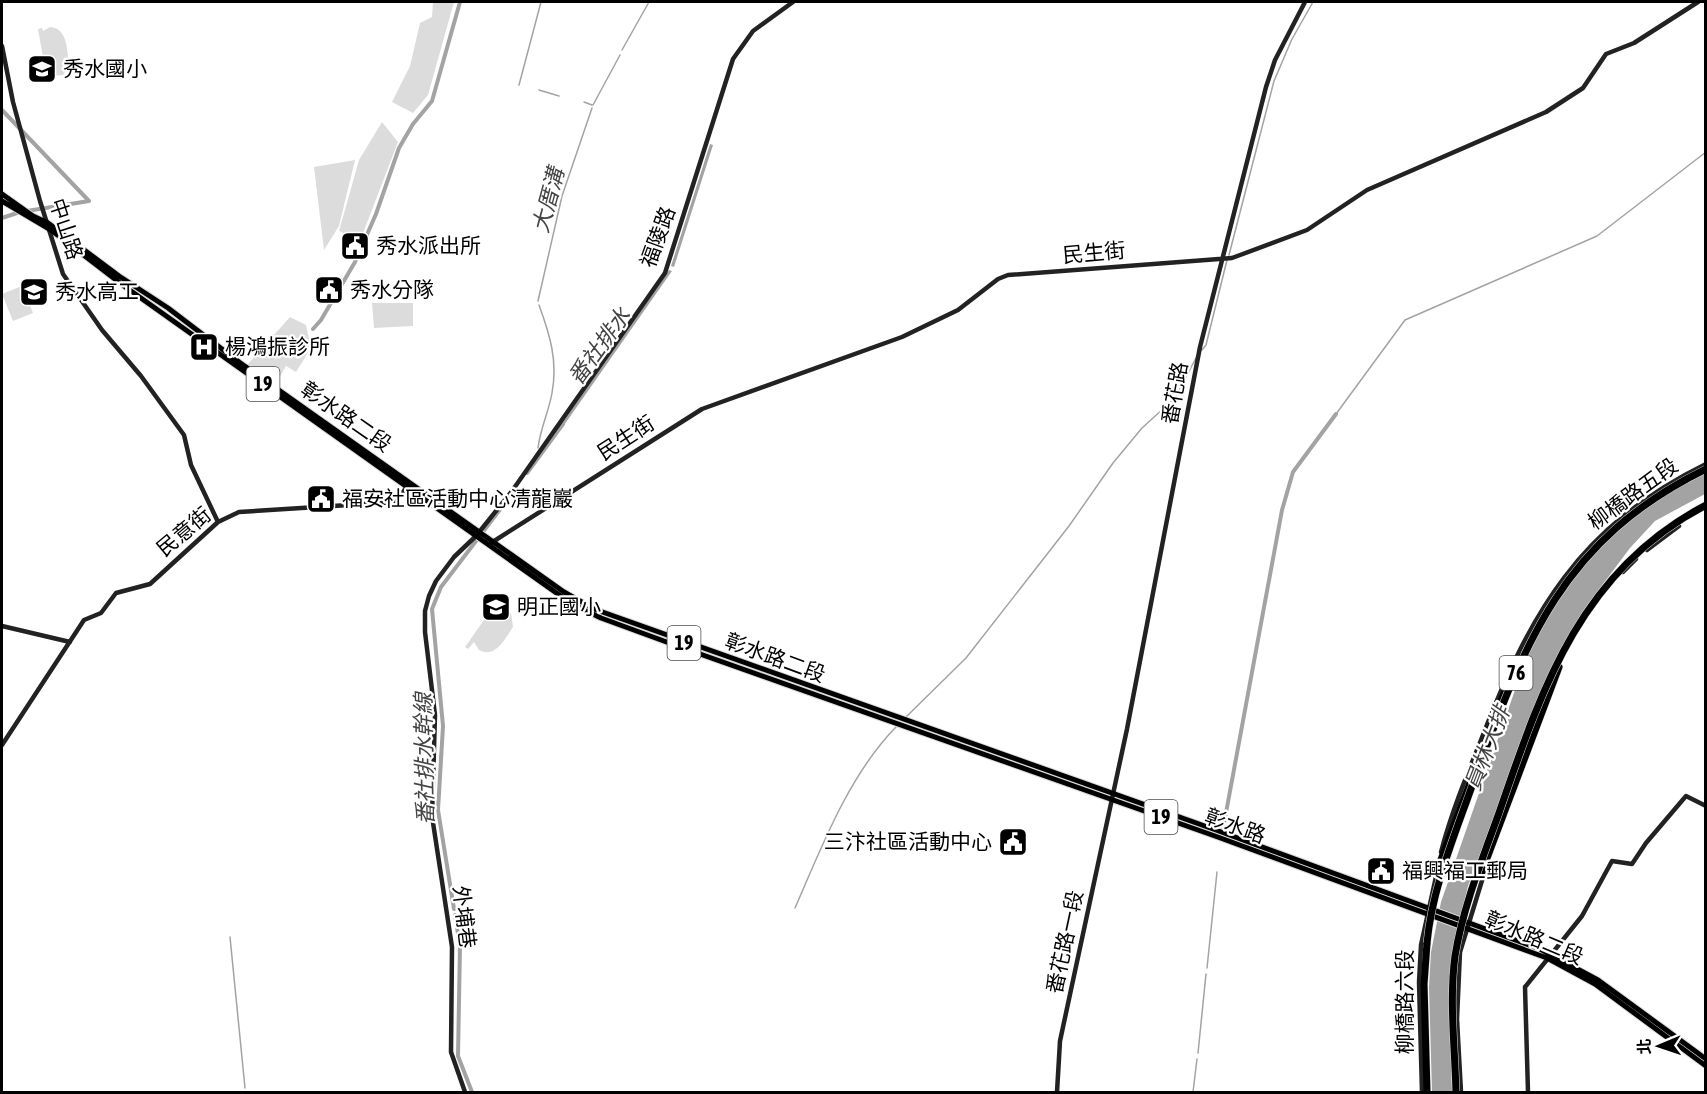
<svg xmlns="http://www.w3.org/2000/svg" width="1707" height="1094" viewBox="0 0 1707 1094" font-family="'Asap Condensed','Noto Sans TC',sans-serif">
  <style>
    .green { fill: #dcdcdc }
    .water { fill: #a3a3a3 }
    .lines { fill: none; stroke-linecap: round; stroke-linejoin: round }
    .stream { stroke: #a3a3a3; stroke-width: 1.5 }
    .canal { stroke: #a3a3a3; stroke-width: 4 }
    .primary-casing { stroke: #dbdbdb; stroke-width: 7 }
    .highway-casing { stroke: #dbdbdb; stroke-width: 8 }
    .secondary { stroke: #222; stroke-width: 4.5 }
    .primary { stroke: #000; stroke-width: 5 }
    .highway { stroke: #000; stroke-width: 7 }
    .highway-bridge-casing { stroke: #dbdbdb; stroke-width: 8; stroke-linecap: butt }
    .highway-bridge { stroke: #000; stroke-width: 7 }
    .labels { text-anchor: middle; stroke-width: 4.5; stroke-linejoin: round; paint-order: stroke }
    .shield { fill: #fff; stroke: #4c4c4c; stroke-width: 1.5 }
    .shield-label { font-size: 20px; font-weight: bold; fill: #000 }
    .poi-label { font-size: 21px; fill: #000; stroke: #fff; text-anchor: start }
    .street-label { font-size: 21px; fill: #000; stroke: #fff }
    .water-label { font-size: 22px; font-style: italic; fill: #444; stroke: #fff }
  </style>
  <rect width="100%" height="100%" fill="#fff"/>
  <path class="green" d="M433,2H454L428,95L413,113L392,102L410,66L420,23L432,17Z
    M50,27C68,28 67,51 69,65L63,75L51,76V80H47L38,29L42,28L43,31Z
    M382,122L398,142L360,241L339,231L359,160Z
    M355,160L339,226L324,250L314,167Z
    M22,286L33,313L13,321L2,294Z
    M372,303H413V326L374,328Z
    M290,317L306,325L311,348L296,372L286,366L279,378L274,377L269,381L247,365Z
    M498,600L501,602L497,609L504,608L511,613L513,627C505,638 496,659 479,650L474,642L468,649L465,647Z"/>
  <path class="water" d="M710,144L713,145L674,267L671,266Z
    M669,270L672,271L562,428L561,425Z
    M1705,474V494L1655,521L1630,548L1585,608L1560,651L1528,726L1468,886L1452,954L1449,993L1452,1092H1432L1429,987L1431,952L1441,902L1530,647L1563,592L1604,541L1658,498Z"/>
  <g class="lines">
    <path class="stream" d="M622,50L649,2
      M519,85L541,2
      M539,90L559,96
      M584,102L592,105
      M593,105L620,55
      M1229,255L1274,81L1292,39L1313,2
      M538,301L562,196L592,108
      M1202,350L1206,345L1227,260
      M1336,414L1405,320L1597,236L1706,152
      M538,448C540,429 549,411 552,393C558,361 550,335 539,305
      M906,717L966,658L1069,526L1113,463L1142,428L1175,398L1197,356
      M795,908C822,846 849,775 896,727
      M230,937L245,1088
      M1207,968L1217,872
      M1198,1053L1206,974
      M1193,1092L1197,1059"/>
    <path class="canal" d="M2,110L89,201L27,211
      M2,218L20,212
      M313,329L321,320L355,262L376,214L399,148L413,124L432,101L460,2
      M527,473L563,424
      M1223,829L1282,510L1293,472L1336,414
      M454,909L438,810L443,726L432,609L441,587L508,499
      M455,915L460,946L458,1056L472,1092"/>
    <g class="primary-casing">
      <path id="primary" d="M2,194L33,216L48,223L119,276L168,308L239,362L564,592L594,609L1216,830L1540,949L1598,980L1706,1059
        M2,201L51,230L124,286L572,604L601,618L683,648L1215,836L1547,958L1595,984L1706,1066"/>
    </g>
    <g class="highway-casing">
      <path id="highway" d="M1439,865L1509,680L1523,656
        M1484,875L1487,858L1559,667
        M1427,943L1424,984L1427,1092"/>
    </g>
    <path class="secondary" d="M2,46L13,102L40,201L63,274L102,330L141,376L184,435L191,465L218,522
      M491,543L702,409L902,337L958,310L998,279L1008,275L1232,258L1307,230L1367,190L1546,112L1583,88L1606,54L1634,43L1698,2
      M1647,550L1679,526
      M1623,572L1636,559
      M2,626L70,642
      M2,745L84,620L101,613L116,593L150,584L218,522L239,512L396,502L408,485
      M1441,852C1451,814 1466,777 1481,740C1530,613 1578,527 1706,464
      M465,1092L451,1052L452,947L432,816L435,715L425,632V611L429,596L436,581L454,557L476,536L512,491L665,273L733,59L753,31L793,2
      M1057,1092L1060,1041L1127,729L1200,347L1266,87L1275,60L1305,2
      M1422,1092L1419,982L1421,945L1439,863
      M1461,1092L1457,1019L1460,952L1484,874
      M1528,1092L1525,987L1582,916L1612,861L1632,864L1646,843L1686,796L1706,806"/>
    <use href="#primary" class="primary"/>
    <use href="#highway" class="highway"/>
    <g class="highway-bridge-casing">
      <path id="highway-bridge" d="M1427,943C1432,889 1454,837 1472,786C1524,644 1561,540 1706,469
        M1456,1092C1455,1048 1449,1001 1455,956C1463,907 1482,860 1499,813C1542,688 1580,571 1706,505"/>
    </g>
    <use href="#highway-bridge" class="highway-bridge"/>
  </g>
  <defs>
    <g id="school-square" transform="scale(1.5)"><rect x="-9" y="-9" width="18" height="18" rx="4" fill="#000" stroke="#fff"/><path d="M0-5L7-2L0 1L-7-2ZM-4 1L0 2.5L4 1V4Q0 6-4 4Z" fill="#fff"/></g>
    <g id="civic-square" transform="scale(1.5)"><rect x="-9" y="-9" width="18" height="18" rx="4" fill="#000" stroke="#fff"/><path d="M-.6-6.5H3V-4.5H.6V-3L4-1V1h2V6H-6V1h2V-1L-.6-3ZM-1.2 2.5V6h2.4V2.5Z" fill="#fff"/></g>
    <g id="hospital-square" transform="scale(1.5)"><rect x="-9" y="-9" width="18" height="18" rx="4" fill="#000" stroke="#fff"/><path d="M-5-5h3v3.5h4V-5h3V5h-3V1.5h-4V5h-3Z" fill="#fff"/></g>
  </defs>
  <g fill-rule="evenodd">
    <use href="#school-square" x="42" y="69"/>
    <use href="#civic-square" x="355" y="246"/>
    <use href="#civic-square" x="329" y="290"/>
    <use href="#school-square" x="34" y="292"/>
    <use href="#hospital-square" x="204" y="347"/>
    <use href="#civic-square" x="321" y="499"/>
    <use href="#school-square" x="496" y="607"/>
    <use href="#civic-square" x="1013" y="842"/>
    <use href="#civic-square" x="1381" y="871"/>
  </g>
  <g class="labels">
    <g class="shield">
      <rect x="246.5" y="367" width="33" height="34" rx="4.5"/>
      <rect x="667.5" y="626" width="33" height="34" rx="4.5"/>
      <rect x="1499.5" y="656" width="33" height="34" rx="4.5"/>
      <rect x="1144.5" y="800" width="33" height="34" rx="4.5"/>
    </g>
    <g class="shield-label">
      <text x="263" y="391">19</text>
      <text x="684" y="650">19</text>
      <text x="1516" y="680">76</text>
      <text x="1161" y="824">19</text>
    </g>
    <g class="poi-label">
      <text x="63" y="76">秀水國小</text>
      <text x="376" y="253">秀水派出所</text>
      <text x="350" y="297">秀水分隊</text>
      <text x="55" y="299">秀水高工</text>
      <text x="225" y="354">楊鴻振診所</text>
      <text x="342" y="506">福安社區活動中心清龍巖</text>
      <text x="517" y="614">明正國小</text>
      <text x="992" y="849" text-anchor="end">三汴社區活動中心</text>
      <text x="1402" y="878">福興福工郵局</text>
    </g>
    <g class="street-label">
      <text transform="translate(66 229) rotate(72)" y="7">中山路</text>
      <text transform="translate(658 237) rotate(-70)" y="7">福陵路</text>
      <text transform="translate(1094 253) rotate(-5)" y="7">民生街</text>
      <text transform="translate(1175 393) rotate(-80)" y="7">番花路</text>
      <text transform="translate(346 417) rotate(35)" y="7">彰水路二段</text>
      <text transform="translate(626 438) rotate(-33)" y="7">民生街</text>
      <text transform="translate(1633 494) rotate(-36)" y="7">柳橋路五段</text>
      <text transform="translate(184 532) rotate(-40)" y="7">民意街</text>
      <text transform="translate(775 658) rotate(20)" y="7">彰水路二段</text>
      <text transform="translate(1235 826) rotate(20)" y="7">彰水路</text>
      <text transform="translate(464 917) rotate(83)" y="7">外埔巷</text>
      <text transform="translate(1534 938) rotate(23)" y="7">彰水路二段</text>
      <text transform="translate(1065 942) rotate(-78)" y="7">番花路一段</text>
      <text transform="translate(1405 1002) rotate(-90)" y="7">柳橋路六段</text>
    </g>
    <g class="water-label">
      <text transform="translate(548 200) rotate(-75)" y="8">大厝溝</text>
      <text transform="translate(599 346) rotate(-54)" y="8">番社排水</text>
      <text transform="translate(1487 748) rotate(-69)" y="8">員林大排</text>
      <text transform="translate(424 759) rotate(-91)" y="8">番社排水幹線</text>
    </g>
  </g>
  <rect width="1707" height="1094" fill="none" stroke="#000000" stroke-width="6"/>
  <g transform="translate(1659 1046) rotate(268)" stroke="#ffffff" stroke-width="4.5" paint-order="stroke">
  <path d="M0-4.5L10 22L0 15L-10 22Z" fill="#000000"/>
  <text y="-9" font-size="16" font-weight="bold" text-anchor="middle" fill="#000000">北</text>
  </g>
</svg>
